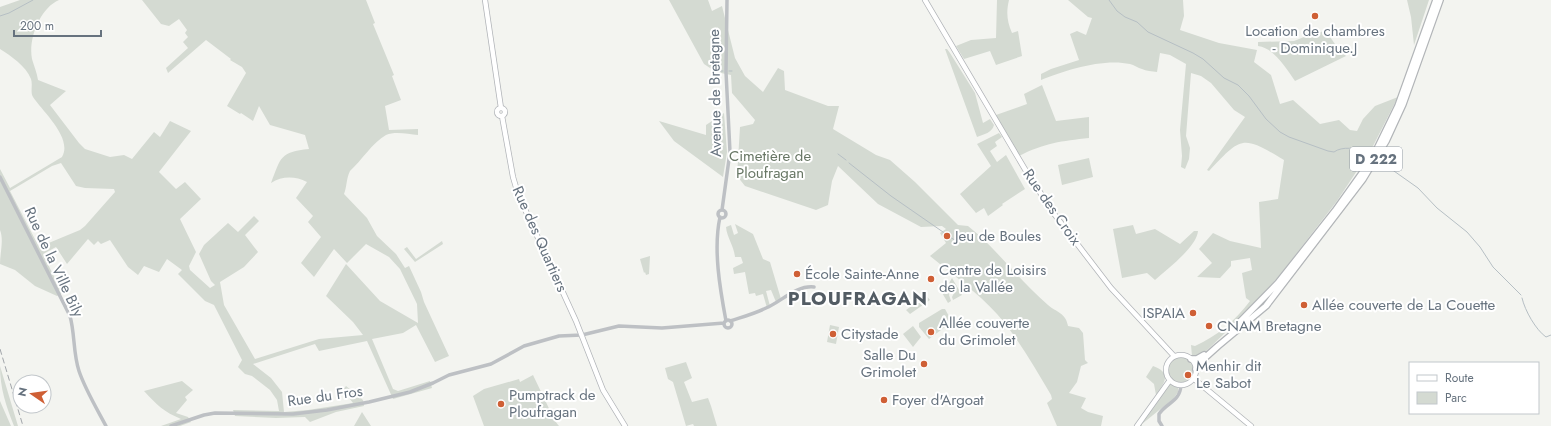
<svg xmlns="http://www.w3.org/2000/svg" width="1551" height="426" viewBox="0 0 1551 426" font-family="Jost,sans-serif">
  <style>
    .green { fill: #d4dad2; fill-rule: evenodd }
    .lines { fill: none; stroke-linecap: round; stroke-linejoin: round }
    .stream { stroke: #b6bfc4; stroke-width: 1 }
    .major-casing { stroke: #b1b4b8; stroke-width: 6 }
    .highway-casing { stroke: #b2b5b8; stroke-width: 8 }
    .minor { stroke: #bdc0c4; stroke-width: 3.5 }
    .major { stroke: #fff; stroke-width: 4.5 }
    .highway { stroke: #fff; stroke-width: 5.5 }
    .rail { stroke: #a1a5aa; stroke-width: 1; stroke-dasharray: 6 3; stroke-linecap: butt }
    .poi-dot { fill: #cf5f35; stroke: #fff; stroke-width: 1.5 }
    .labels { text-anchor: middle; stroke-width: 4; stroke-linejoin: round; paint-order: stroke }
    .shield { fill: #fff; stroke: #949ca5; stroke-width: 1 }
    .shield-label { font-size: 14px; font-weight: bold; fill: #66727e }
    .poi-label { font-size: 15px; fill: #66727e; stroke: #fff; text-anchor: start }
    .street-label { font-size: 15px; fill: #66727e; stroke: #fff }
    .park-label { font-size: 15px; fill: #677664; stroke: #fff }
    .district-label { font-size: 19px; font-weight: bold; letter-spacing: 1px; fill: #535c64; stroke: #fff }
  </style>
  <rect width="100%" height="100%" fill="#f3f4f0"/>
  <path class="green" d="M20,0H59C40,8 28,39 32,59C34,66 37,73 38,80L66,91L50,105L79,143L85,149L110,157L124,155L132,159L154,132L160,137L170,121L191,131L159,172L176,189L185,182L201,199L180,219L196,252L189,266L190,270L210,288L215,285L211,281L199,254L204,245L228,223L238,232L254,216L259,221L245,235L258,252L244,267L220,282L224,305L255,359L319,339L363,335L353,322L326,296L346,264L380,301L418,323L417,304L400,269L389,257L366,244L347,263L334,249L314,277L301,263L321,237L308,222L313,216L296,198L307,182C295,176 282,176 271,183C281,157 280,152 309,149L305,135L270,125L259,106L253,121L241,113L240,114L227,106L246,73L242,67L230,60L231,59L206,40L168,73L166,68L188,48L183,42L188,37L185,33L187,30L179,19L169,26L161,24L142,0H366L375,23L373,24L394,75L392,76L401,100L385,106L389,130L418,129V135C408,134 395,131 386,135C373,142 361,161 350,171C346,179 347,187 344,194L367,218L377,236L396,254L405,268L409,266L421,292L424,302L449,356L435,362L416,325L403,333L372,339L393,389L398,391L430,381L432,388L393,399L367,341L319,351L315,344L253,364L271,378L282,392L284,412L308,410L353,403L343,390L346,386L363,400L364,406L336,412L310,422L305,417L276,418L235,416L233,410L279,411L277,400L270,390L252,376L245,374L238,367L242,360L214,305L205,301L178,274L182,270L167,259L159,272L144,266L138,275L128,267L110,240L101,244L98,241L94,245L88,239L67,264L56,247L43,254L62,293L57,296L35,286L15,270L0,264C0,253 4,240 0,230V169L10,188L62,157C73,138 43,112 33,97C30,92 33,85 31,79C26,66 11,56 0,49V7ZM61,163L76,186L85,188L114,189L115,192L85,226L80,230L39,247L10,191L52,166Z
    M669,0H708L712,11L722,6L735,58L745,76L763,92L778,68L784,71L785,90L828,106H839L833,129L876,155L890,160L915,182L958,225L968,226L980,236C1003,258 1024,284 1048,305C1056,312 1066,313 1068,326L1079,328L1083,333L1085,360L1088,363L1081,366L1077,382L1069,393L1086,398L1081,408L1088,412L1103,416L1101,426H1057L1047,403L1052,399L1051,395C1035,368 1018,338 997,314C978,293 952,274 930,256L946,243L940,233L946,229L942,226L921,227L878,204L838,166L832,181L828,205L816,210L745,186L737,176L740,127L753,124L755,120L732,93L731,75L716,72L704,64Z
    M997,0H1009C1006,13 1007,21 1012,33L1018,31L1022,56L996,65L990,51L964,59L956,46L971,40L996,38Z
    M1068,0H1183L1184,16L1180,30L1219,43L1257,50L1254,62L1271,75L1280,104L1293,100L1320,124L1339,120L1350,130L1357,131L1363,119L1375,106L1398,97L1372,148L1337,201L1279,276L1252,307L1201,356H1192L1191,345L1195,346C1217,336 1235,321 1250,301L1246,298L1242,273L1252,270L1250,258L1231,261V266L1220,278L1197,277L1212,263L1199,249L1213,233L1230,241L1261,248L1259,202L1278,199L1284,160C1242,135 1242,136 1209,171L1207,170L1245,117L1234,110L1211,83L1201,76L1191,73L1186,136L1190,148L1189,159L1185,169L1181,167L1182,156L1180,130L1186,64L1170,55L1160,53L1157,72C1152,71 1146,71 1142,69C1138,68 1134,65 1130,64C1104,58 1065,70 1041,80V74L1051,69L1079,60L1070,34L1077,31L1086,35L1092,18L1088,17Z
    M1407,0H1429L1414,45L1411,17Z
    M1326,31L1337,47L1346,56L1295,81C1286,68 1274,48 1258,46V42L1294,41L1314,33Z
    M945,49H947L950,53L975,93L983,123L990,119L994,125C992,133 984,134 977,137Z
    M1042,85L1056,121L1089,117V138C1062,141 1044,143 1019,156L996,115L1027,104L1024,94Z
    M724,113L727,152L723,177L674,141L659,121L706,135V125Z
    M999,133L1002,137L995,142L997,146L990,151L997,162L1006,155L1025,189L1002,204L1003,205L988,216L984,208L976,213L960,194L991,166L977,144Z
    M1089,158L1093,177L1062,185L1058,165Z
    M735,224L753,234L763,259L770,262L781,299L776,302L771,290L766,291L770,306L767,308L763,294L756,296L755,293L749,294L745,272L734,274L733,268L743,263L741,257H735C734,246 727,238 726,227L731,225L734,235L738,233Z
    M1133,225L1136,234L1155,229L1180,244L1194,231H1198C1197,247 1166,270 1155,280L1147,273L1122,278L1113,229Z
    M442,241L443,244L415,262L404,249L407,247L416,259Z
    M650,256L649,274L646,275L645,272L644,273L640,259Z
    M952,278L962,295L953,300L952,297L954,293L950,291L949,295L951,301L948,303L941,291L947,287Z
    M925,294L930,300L910,314L906,310L920,300L919,296Z
    M942,309H945L951,320L953,319V321L929,339L919,327V323Z
    M830,325L839,327L836,344L827,342Z
    M913,326L921,337L913,347L903,334Z
    M1168 370a13 13 0 1 1 26 0a13 13 0 1 1-26 0Z
    M686,362L692,378L684,382L692,402L708,398L711,406L717,426H694L693,424L686,426L673,382L668,379L665,368Z
    M0,366L18,426H14C6,406 0,388 0,366Z
    M1153,366C1172,373 1165,382 1156,395L1154,384L1146,377Z
    M533,375L555,421L559,426H484L473,396L484,389L519,379L520,382Z
    M182,381L193,390L185,397L187,400L176,413L188,417L191,422L180,426H161L181,419C164,412 157,405 144,391Z
    M1171,384L1178,388V392L1174,398L1142,424V426H1140L1166,387Z
    M0,401L11,426H0Z
    M362,412L371,426H354Z"/>
  <g class="lines">
    <path class="stream" d="M1109,0L1117,11L1125,17L1137,22L1148,32L1193,53L1203,59L1224,78L1238,85L1249,96L1266,119L1280,132L1289,137L1328,151L1334,152C1342,146 1357,148 1366,152
      M0,16L9,13L33,0
      M720,71H723
      M729,71H732
      M838,154L846,160
      M849,163L891,196L956,241
      M1384,164L1418,188L1437,208L1467,232L1480,247L1493,267L1521,295
      M1522,298C1525,311 1536,330 1546,337L1551,335"/>
    <g class="major-casing">
      <path id="major" d="M485,0L501,108
        M925,0L1026,171L1055,215L1111,288L1174,356
        M497 112a4 4 0 1 1 8 0a4 4 0 1 1-8 0Z
        M502,116L513,177L518,194L576,321L603,390L625,426
        M1166 370a15 15 0 1 1 30 0a15 15 0 1 1-30 0Z
        M1193,378L1251,426
        M1137,426L1170,380"/>
    </g>
    <g class="highway-casing">
      <path id="highway" d="M1231,331L1278,283L1335,211L1365,169L1378,147L1398,106L1436,0
        M1191,359H1197L1204,355
        M1196,369L1199,363L1218,346L1266,306L1363,179L1386,141L1403,104L1440,0"/>
    </g>
    <path class="minor" d="M0,177L70,316C75,334 73,353 79,371C85,389 97,409 106,426
      M722,210L730,152L726,72L727,0
      M718 214a4 4 0 1 1 8 0a4 4 0 1 1-8 0Z
      M720,217C713,249 720,289 726,321
      M724 324a4 4 0 1 1 8 0a4 4 0 1 1-8 0Z
      M730,321C742,317 754,314 766,308C781,302 796,285 814,287
      M171,426L204,415L215,413L293,414L327,410L369,402L410,392L433,383L449,375L491,364L524,346L559,336L582,335L619,326L662,328L724,323
      M1162,426L1159,421V414C1167,402 1180,402 1181,385"/>
    <use href="#major" class="major"/>
    <use href="#highway" class="highway"/>
    <path class="rail" d="M0,349L23,426"/>
  </g>
  <g class="poi-dot">
    <circle cx="1315" cy="16" r="4"/>
    <circle cx="947" cy="236" r="4"/>
    <circle cx="797" cy="274" r="4"/>
    <circle cx="931" cy="279" r="4"/>
    <circle cx="1304" cy="305" r="4"/>
    <circle cx="1193" cy="313" r="4"/>
    <circle cx="1209" cy="326" r="4"/>
    <circle cx="931" cy="332" r="4"/>
    <circle cx="833" cy="334" r="4"/>
    <circle cx="924" cy="364" r="4"/>
    <circle cx="1188" cy="375" r="4"/>
    <circle cx="884" cy="400" r="4"/>
    <circle cx="501" cy="404" r="4"/>
  </g>
  <g class="labels">
    <rect class="shield" x="1350" y="147" width="52" height="24" rx="3"/>
    <g class="shield-label">
      <text x="1376" y="164">D 222</text>
    </g>
    <g class="poi-label">
      <text x="1315" y="36" text-anchor="middle">Location de chambres<tspan x="1315" dy="17">- Dominique.J</tspan></text>
      <text x="955" y="241">Jeu de Boules</text>
      <text x="939" y="275">Centre de Loisirs<tspan x="939" dy="17">de la Vallée</tspan></text>
      <text x="805" y="279">École Sainte-Anne</text>
      <text x="1312" y="310">Allée couverte de La Couette</text>
      <text x="1185" y="318" text-anchor="end">ISPAIA</text>
      <text x="939" y="328">Allée couverte<tspan x="939" dy="17">du Grimolet</tspan></text>
      <text x="1217" y="331">CNAM Bretagne</text>
      <text x="841" y="339">Citystade</text>
      <text x="916" y="360" text-anchor="end">Salle Du<tspan x="916" dy="17">Grimolet</tspan></text>
      <text x="1196" y="371">Menhir dit<tspan x="1196" dy="17">Le Sabot</tspan></text>
      <text x="509" y="400">Pumptrack de<tspan x="509" dy="17">Ploufragan</tspan></text>
      <text x="892" y="405">Foyer d'Argoat</text>
    </g>
    <g class="street-label">
      <text transform="translate(715 93) rotate(-91)" y="5">Avenue de Bretagne</text>
      <text transform="translate(1052 207) rotate(55)" y="5">Rue des Croix</text>
      <text transform="translate(540 239) rotate(66)" y="5">Rue des Quartiers</text>
      <text transform="translate(54 262) rotate(65)" y="5">Rue de la Ville Bily</text>
      <text transform="translate(325 396) rotate(-8)" y="5">Rue du Fros</text>
    </g>
    <g class="park-label">
      <text x="770" y="161">Cimetière de<tspan x="770" dy="17">Ploufragan</tspan></text>
    </g>
    <g class="district-label">
      <text x="858" y="305">PLOUFRAGAN</text>
    </g>
  </g>
  <rect x="1409" y="362" width="130" height="52" fill="#ffffff" stroke="#c2c7cb"/>
  <rect x="1417" y="375" width="20" height="6" fill="#ffffff" stroke="#c2c7cb"/>
  <text x="1445" y="382" font-size="12" fill="#66727e">Route</text>
  <rect x="1417" y="392" width="20" height="12" fill="#d4dad2" stroke="#c2c7cb"/>
  <text x="1445" y="402" font-size="12" fill="#66727e">Parc</text>
  <g transform="translate(32 394) rotate(283)"><circle r="19" fill="#ffffff" stroke="#c2c7cb"/>
  <path d="M0-3L7 15L0 10L-7 15Z" fill="#cf5f35"/>
  <text y="-6" font-size="11" font-weight="bold" text-anchor="middle" fill="#66727e">N</text>
  </g>
  <path d="M14 30v6h87v-6" fill="none" stroke="#66727e" stroke-width="2"/>
  <text x="20" y="30" font-size="12" fill="#66727e" stroke="#ffffff" stroke-width="3" paint-order="stroke">200 m</text>
</svg>
